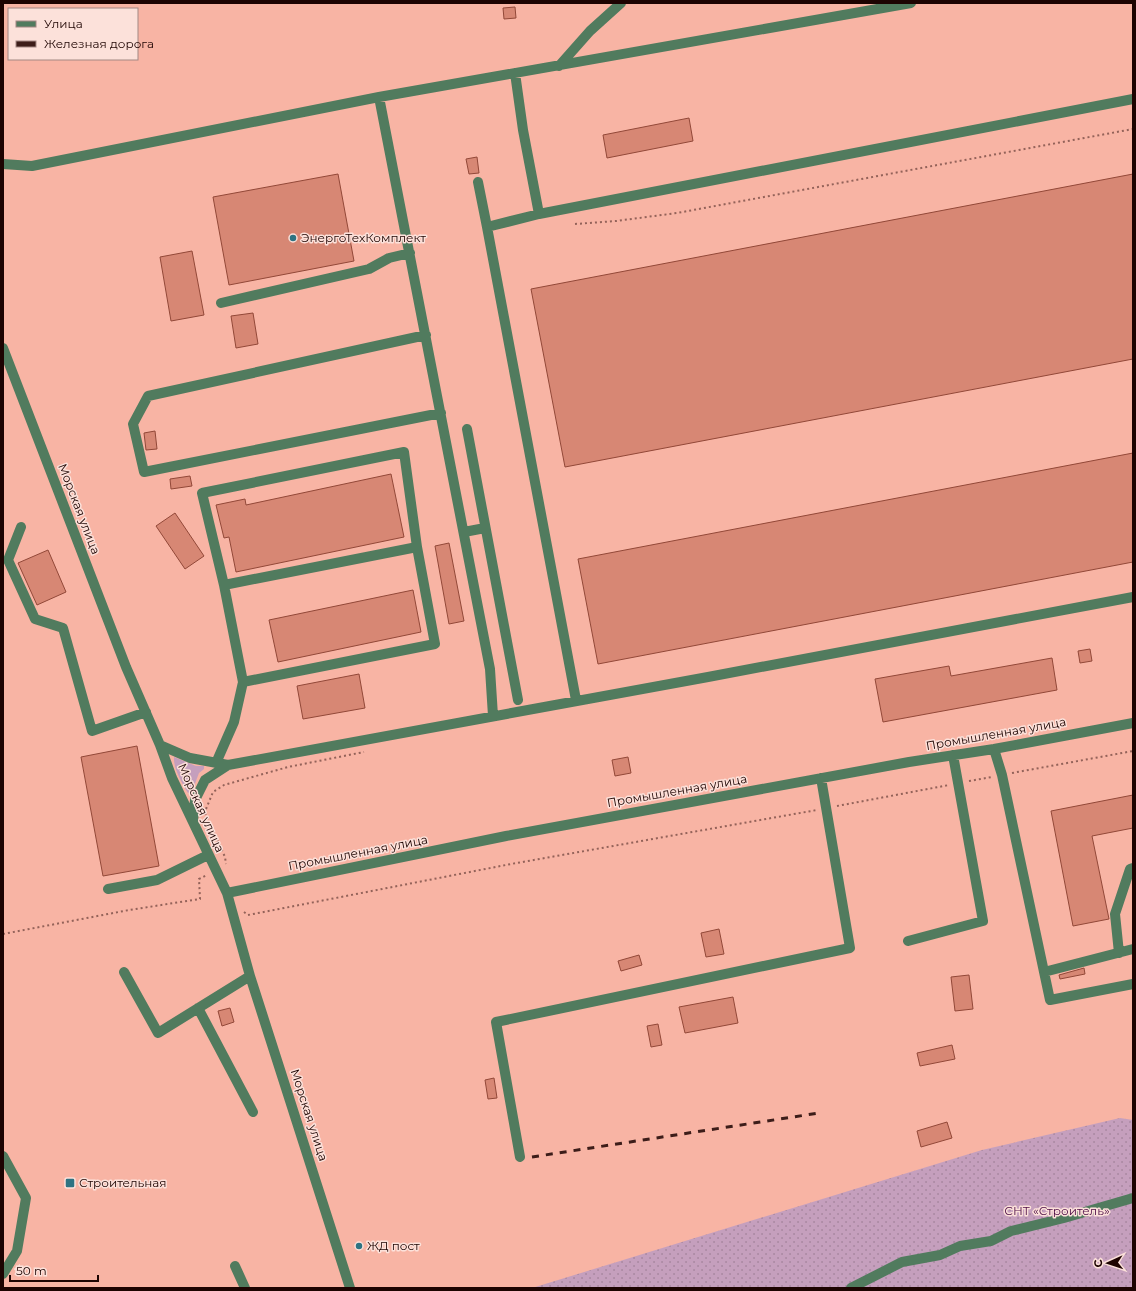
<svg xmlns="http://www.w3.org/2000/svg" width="1136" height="1291" viewBox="0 0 1136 1291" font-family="Montserrat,sans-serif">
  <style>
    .grass { fill: #c59fbd }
    .garden { fill: url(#garden-dots) }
    .building { fill: #d78774; stroke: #924838 }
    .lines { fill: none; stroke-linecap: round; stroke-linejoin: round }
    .path { stroke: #936259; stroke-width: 2; stroke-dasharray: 2 3; stroke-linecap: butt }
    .minor { stroke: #517b5e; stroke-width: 10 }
    .rail { stroke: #3d1d19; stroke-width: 3; stroke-dasharray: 7 7; stroke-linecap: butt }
    .poi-dot { fill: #2e7382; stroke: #fce1da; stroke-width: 1.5 }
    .labels { text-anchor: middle; stroke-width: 3; stroke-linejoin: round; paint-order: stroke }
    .poi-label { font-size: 12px; fill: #1d0301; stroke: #fce1da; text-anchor: start }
    .street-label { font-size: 12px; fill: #1d0301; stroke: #fce1da }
    .park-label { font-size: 12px; fill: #4b0a44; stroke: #fce1da }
  </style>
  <defs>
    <pattern id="garden-dots" width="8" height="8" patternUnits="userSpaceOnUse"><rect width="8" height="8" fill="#c59fbd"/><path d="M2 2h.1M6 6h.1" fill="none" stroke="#a987a1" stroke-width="1.8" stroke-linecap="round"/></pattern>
  </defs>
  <rect width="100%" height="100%" fill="#f8b4a4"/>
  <path class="grass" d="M174,757L196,766H204V769L199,773L191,794L188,793C182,783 173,768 174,757Z"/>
  <path class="garden" d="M1120,1118L1133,1120V1288H532L982,1150Z"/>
  <path class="building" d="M515,7L516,18L504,19L503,8Z
    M689,118L693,141L607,158L603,135Z
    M477,157L479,173L469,174L466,159Z
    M338,174L354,261L229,285L213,197Z
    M1133,174V359L565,467L531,289Z
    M192,251L204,315L171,321L160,257Z
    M253,313L258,344L236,348L231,316Z
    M155,431L157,449L146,450L144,433Z
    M1133,453V562L598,664L578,559Z
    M391,474L404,537L236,572L229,537L224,538L216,505L245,499L246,505Z
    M190,476L192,486L171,489L170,479Z
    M175,513L204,556L185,569L156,526Z
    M449,543L464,621L449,624L435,546Z
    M48,550L66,592L37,605L18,563Z
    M413,590L421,632L278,662L269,620Z
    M1090,649L1092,661L1080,663L1078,651Z
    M1052,658L1057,690L883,722L875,679L949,666L951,676Z
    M359,674L365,708L303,719L297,686Z
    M137,746L159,866L103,876L81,757Z
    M628,757L631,773L615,776L612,760Z
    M1133,795V828L1092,836L1109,919L1073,926L1051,811Z
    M719,929L724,954L706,957L701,933Z
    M639,955L642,965L621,971L618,961Z
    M1084,968L1085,974L1060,979L1059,975Z
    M969,975L973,1009L955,1011L951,977Z
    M733,997L738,1023L685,1033L679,1007Z
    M230,1008L234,1022L222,1026L218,1011Z
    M658,1024L662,1045L651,1047L647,1026Z
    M952,1045L955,1059L920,1066L917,1053Z
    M494,1078L497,1098L488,1099L485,1080Z
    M947,1122L952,1138L921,1147L917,1131Z"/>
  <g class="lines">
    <path class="path" d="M575,224L616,221L677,213L1133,129
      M1012,773L1133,751
      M969,781L992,777
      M837,806L949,785
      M206,809L213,792L224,785L288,767L364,752
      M205,813L225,857L226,864
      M244,912L248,915L511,864L817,810
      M3,934L129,910L200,899L199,879L207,875"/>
    <path class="minor" d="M559,66L590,31L621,3
      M515,73L523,130L539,214L1133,99
      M379,97L490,669L493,716
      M3,164L32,166L379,97L911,3
      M478,182L487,227
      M539,214L487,227L576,700
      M221,303L369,269L389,258L410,253
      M426,335L148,396L133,424L144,472L441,413
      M3,348L126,667L160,745L172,778L227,893L250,976L350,1288
      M467,429L518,700
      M21,527L8,560L35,619L63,628L92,731L146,712
      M464,532L485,528
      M224,585L202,493L404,452L417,547L435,644L243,682
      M160,745L190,758L228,765L708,677L1133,597
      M994,749L1002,775L1050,1000L1133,984
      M216,763L234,722L243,682L224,585L417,547
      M193,822L195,800L205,780L228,765
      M108,889L157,880L208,855
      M227,893L506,836L909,762L994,749L1133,723
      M908,941L983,921L953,755
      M1119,953L1115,914L1130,869L1133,868
      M124,972L158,1033L250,976
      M1044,972L1133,949
      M198,1008L253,1112
      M3,1156L26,1198L17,1251L3,1274
      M520,1157L496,1022L850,948L821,778
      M235,1266L245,1288
      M851,1288L902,1262L940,1255L960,1246L991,1241L1011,1231L1064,1218L1133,1198"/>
    <path class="rail" d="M532,1157L819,1113"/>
  </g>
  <g class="poi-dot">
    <circle cx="293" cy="238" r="4"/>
    <rect x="65" y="1178" width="10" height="10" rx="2"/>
    <circle cx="359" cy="1246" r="4"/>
  </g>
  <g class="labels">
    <g class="poi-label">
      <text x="301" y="242">ЭнергоТехКомплект</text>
      <text x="79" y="1187">Строительная</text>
      <text x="367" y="1250">ЖД пост</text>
    </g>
    <g class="street-label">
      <text transform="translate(79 509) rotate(69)" y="4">Морская улица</text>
      <text transform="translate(996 734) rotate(-10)" y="4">Промышленная улица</text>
      <text transform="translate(677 791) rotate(-10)" y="4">Промышленная улица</text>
      <text transform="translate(201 808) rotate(66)" y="4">Морская улица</text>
      <text transform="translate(358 853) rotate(-11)" y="4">Промышленная улица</text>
      <text transform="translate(309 1115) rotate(72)" y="4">Морская улица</text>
    </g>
    <g class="park-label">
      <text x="1057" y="1215">СНТ «Строитель»</text>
    </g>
  </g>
  <rect width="1136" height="1291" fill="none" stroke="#1d0301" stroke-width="8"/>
  <rect x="8" y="8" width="130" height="52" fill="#fce1da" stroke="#a38883"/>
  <rect x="16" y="21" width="20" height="6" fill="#517b5e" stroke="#a38883"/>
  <text x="44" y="28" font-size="12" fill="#1d0301">Улица</text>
  <rect x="16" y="41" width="20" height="6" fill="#3d1d19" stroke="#a38883"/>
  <text x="44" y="48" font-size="12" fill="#1d0301">Железная дорога</text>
  <g transform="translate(1108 1263) rotate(267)" stroke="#fce1da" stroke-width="3" paint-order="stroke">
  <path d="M0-3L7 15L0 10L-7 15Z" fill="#1d0301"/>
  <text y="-6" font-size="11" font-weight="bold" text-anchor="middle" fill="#1d0301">С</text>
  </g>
  <path d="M10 1275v6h88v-6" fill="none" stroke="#1d0301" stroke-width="2"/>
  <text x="16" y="1275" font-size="12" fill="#1d0301" stroke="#fce1da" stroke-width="3" paint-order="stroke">50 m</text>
</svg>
